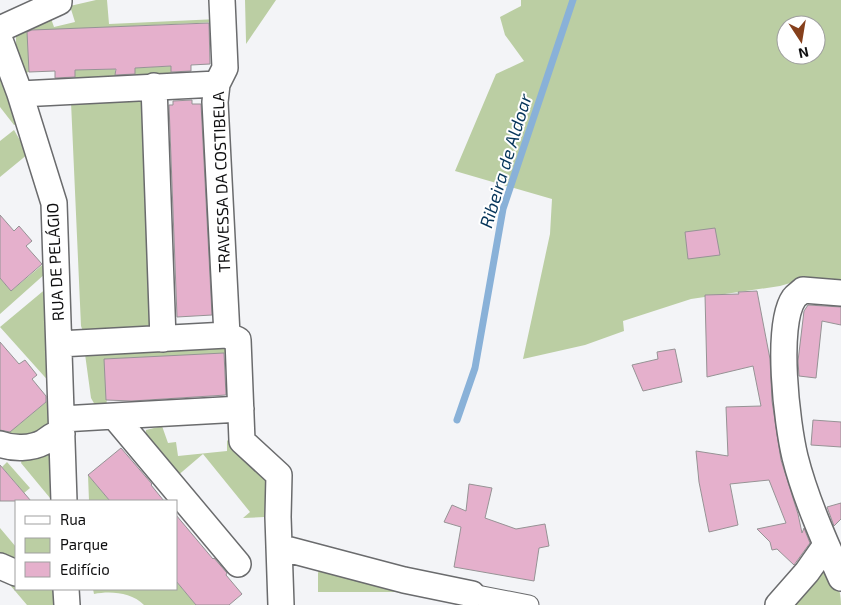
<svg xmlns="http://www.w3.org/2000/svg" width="841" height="605" viewBox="0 0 841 605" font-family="'Exo 2',sans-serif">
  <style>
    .green { fill: #bbcea3; fill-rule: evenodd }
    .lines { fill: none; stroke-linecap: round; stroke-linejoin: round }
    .stream { stroke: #89b1d8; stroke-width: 7 }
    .building { fill: #e5b0cc; stroke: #969395 }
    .pedestrian-casing { stroke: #6a6b6d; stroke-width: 21 }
    .minor-casing { stroke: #6a6b6d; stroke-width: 28 }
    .pedestrian { stroke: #fff; stroke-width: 19 }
    .minor { stroke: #fff; stroke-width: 25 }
    .labels { text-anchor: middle; stroke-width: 4; stroke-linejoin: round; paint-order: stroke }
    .street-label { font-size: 16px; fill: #0f0f10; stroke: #fff }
    .water-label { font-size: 18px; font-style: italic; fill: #06355a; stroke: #fff }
  </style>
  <rect width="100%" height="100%" fill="#f3f4f7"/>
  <path class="green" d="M96,0H107L109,24L218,19V22L28,31L29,72L26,73L16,48V34L49,13L54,27L75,22L70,6Z
    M245,0H276L246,44V41Z
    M521,0H841V282L804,279L780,286L691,299L623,321L624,331L585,345L523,359L550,234L552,199L455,171L496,74L524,61L505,35L500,17L521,6ZM786,25H816V55H786Z
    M171,66V77L135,78V68Z
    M115,69V79L75,81V70Z
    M0,72L17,124L14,125L0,107Z
    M142,93L151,328L84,334L81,326L71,102Z
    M14,130L28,154L0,177V141Z
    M47,261L46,273L0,314V278L11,291Z
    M48,287L52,385L0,327Z
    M223,340L233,353L105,359L107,411L95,405L91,398L85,354Z
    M52,397C53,415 53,420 40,434L0,437V408L16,427Z
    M162,426L168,443L176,442L178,456L227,451V440L274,482L264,517L243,518L250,512L203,454L176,477L145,437L146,430Z
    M48,451L51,453L52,499L50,498L21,463L22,459Z
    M7,462L30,488L24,493L2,467Z
    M88,475L110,501H89Z
    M0,528L16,547V567L0,560Z
    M824,564C835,580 841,586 841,605H789Z
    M319,570L418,592H318V573Z
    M2,578L16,581V589H57L58,605H27L10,585Z
    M176,581L196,605H144C131,592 110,591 94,594L93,589H176Z"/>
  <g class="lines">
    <path class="stream" d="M457,420L475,368L503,209L573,0"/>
  </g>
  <path class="building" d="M209,23L210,64L191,65V71L171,72V66L135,68V74L115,75L116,69L75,70V77L55,78V71L29,72L27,32L32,30Z
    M192,100V104H201L212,315L177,317L169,105H173V101Z
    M0,215L14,231L19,226L32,241L26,246L42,264L11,291L0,278Z
    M715,228L720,255L688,259L685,232Z
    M757,291L770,359L772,401L781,460L798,514L802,533L804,528L810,543L794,565L777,549L772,550L770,542L757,529L786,523L769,480L730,484L738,525L709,532L699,482L696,451L728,456L726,407L761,406L753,366L707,377L705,295L739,294L738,292Z
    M808,305L841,307V325L822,321L816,378L799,376L798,361L804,311Z
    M0,342L19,364L25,360L37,375L32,379L46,396V402L10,432L0,430Z
    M675,349L682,382L643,391L632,365L658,359L657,352Z
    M224,353L226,395L132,401L106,400L104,359Z
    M813,420L841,422V447L811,445Z
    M121,448L152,484L151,485L164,501H110L88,475Z
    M0,465L31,501H0Z
    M469,484L492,488L485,518L516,529L545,524L549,546L539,548L534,581L454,567L461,527L444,522L452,505L466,511Z
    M841,503V519L834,526L827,507Z
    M176,515L213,559L214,558L227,573L226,575L242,594L229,605H196L176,581Z"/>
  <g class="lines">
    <g class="pedestrian-casing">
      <path id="pedestrian" d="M472,594L529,605"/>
    </g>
    <g class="minor-casing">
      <path id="minor" d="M222,0L225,68L217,84L215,102L227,335
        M0,29L59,2V0
        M0,40L20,94L54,203L64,501
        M154,86L163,339
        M20,94L217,84
        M841,293L803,290C800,293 796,295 794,298C775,325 787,424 795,457C805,497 824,540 841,578
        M59,344L227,335L238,340L242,441L279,475L278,517L281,605
        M114,416L241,409
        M62,419L114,416L238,564
        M0,444C13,449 31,449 44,442C50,438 54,433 62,434
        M279,547L404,580L472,594
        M0,566L16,573
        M66,589L67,605
        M778,605L807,572L826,545"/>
    </g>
    <use href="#pedestrian" class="pedestrian"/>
    <use href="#minor" class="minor"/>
  </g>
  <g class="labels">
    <g class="street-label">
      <text transform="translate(221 182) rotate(-92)" y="6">TRAVESSA DA COSTIBELA</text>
      <text transform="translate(55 262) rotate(-93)" y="6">RUA DE PELÁGIO</text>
    </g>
    <g class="water-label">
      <text transform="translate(506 161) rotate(-73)" y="6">Ribeira de Aldoar</text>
    </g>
  </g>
  <rect x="15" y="500" width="162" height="90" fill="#ffffff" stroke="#9f9f9f"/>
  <rect x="25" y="516" width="25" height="8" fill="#ffffff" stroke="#9f9f9f"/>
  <text x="60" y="525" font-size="15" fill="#0f0f10">Rua</text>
  <rect x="25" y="538" width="25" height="15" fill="#bbcea3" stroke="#9f9f9f"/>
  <text x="60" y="550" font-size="15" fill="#0f0f10">Parque</text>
  <rect x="25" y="562" width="25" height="15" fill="#e5b0cc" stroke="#9f9f9f"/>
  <text x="60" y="575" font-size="15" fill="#0f0f10">Edifício</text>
  <g transform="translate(801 40) rotate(168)"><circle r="24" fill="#ffffff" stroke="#9f9f9f"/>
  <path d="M0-4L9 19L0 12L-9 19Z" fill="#86401c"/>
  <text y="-8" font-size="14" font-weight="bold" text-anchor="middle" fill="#0f0f10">N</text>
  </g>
</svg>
